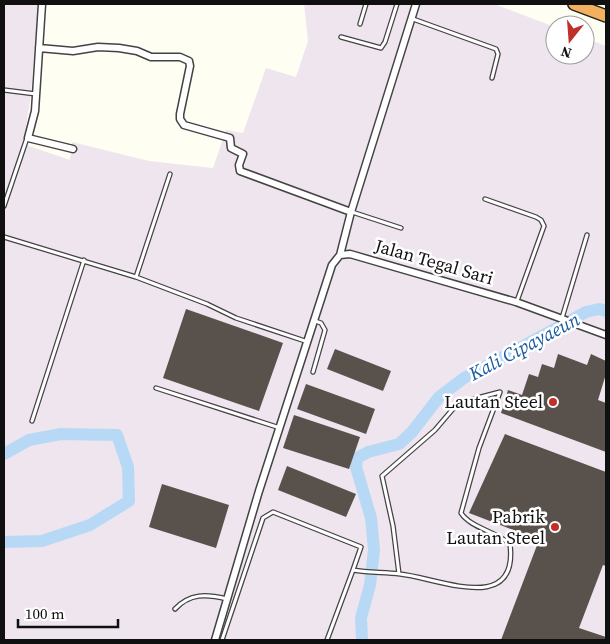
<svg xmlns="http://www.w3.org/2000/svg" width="610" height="644" viewBox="0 0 610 644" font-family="'Source Serif 4',serif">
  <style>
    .industrial { fill: #eee5ee }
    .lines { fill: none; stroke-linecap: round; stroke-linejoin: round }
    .river { stroke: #b8d9f6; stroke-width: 12 }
    .building { fill: #59524c }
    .lane-casing { stroke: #434343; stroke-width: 5.5 }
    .street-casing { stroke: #434343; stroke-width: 9 }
    .highway-casing { stroke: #212121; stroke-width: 14 }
    .lane { stroke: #fff; stroke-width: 3 }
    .street { stroke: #fff; stroke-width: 6 }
    .highway { stroke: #f3b05d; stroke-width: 11 }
    .poi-dot { fill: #c02f28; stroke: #fff; stroke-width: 2 }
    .labels { text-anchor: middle; stroke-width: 5; stroke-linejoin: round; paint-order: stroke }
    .street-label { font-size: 18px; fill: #101010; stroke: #fff }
    .poi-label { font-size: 18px; fill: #101010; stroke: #fff; text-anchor: end }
    .water-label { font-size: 19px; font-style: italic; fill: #1959a2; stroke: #fff }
  </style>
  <rect width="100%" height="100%" fill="#fffef3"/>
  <path class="industrial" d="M4,4H38L31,95L23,144L70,160L72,142L149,161L213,168L226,130L243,133L266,68L296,77L308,41L304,4H494L555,27V55H585V38L606,46V640H4Z"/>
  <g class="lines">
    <path class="river" d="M4,454L29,440L61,434L117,435L128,467L129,501L90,525L42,541L4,542
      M362,640L361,618L370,585L374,550L371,518L356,467L357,458L368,452L399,444L412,432L439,397L464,378L586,312L599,309L606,311"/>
  </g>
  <path class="building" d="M186,309L283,343L259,411L163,378Z
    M335,349L391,371L383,391L327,369Z
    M558,354L587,365L591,354L606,361V374L598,400L606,403V452L501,413L508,390L522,395L529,374L538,377L542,364L554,368Z
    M306,384L375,409L366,434L297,409Z
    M294,415L360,437L349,469L283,448Z
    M505,434L606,472V566L603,565L579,628L606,637V640H501L539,540L469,513Z
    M287,466L356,494L346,517L278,490Z
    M162,484L229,505L216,548L149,527Z"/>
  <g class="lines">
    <g class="lane-casing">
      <path id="lane" d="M413,19L496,49L498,54L492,78
        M360,24L366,4
        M341,37L381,48L385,42L397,4
        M4,90L36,94
        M485,199L536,217L541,220L544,226L517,301
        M4,206L27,138
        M352,212L401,228
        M4,237L136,277L207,304L236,318L308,342
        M136,277L170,174
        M562,318L587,235
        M313,372L325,330L321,323L315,321
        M156,388L280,428
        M32,421L84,260
        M175,609C190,593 206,594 227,599
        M222,640L263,518L273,512L361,547L353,570C369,573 384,572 400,574C438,578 519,616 510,544C495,531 471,528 461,513L479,448L500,392L458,403L435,430L382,476L393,526L399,574
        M327,640L353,570"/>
    </g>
    <g class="street-casing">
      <path id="street" d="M42,4L35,111L28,138L73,149
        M39,48L73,51L98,47L119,48L137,51L151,57H180L189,61L190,66L180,114V119L184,125L230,138L231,148L243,154L239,165L240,171L351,212
        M340,255L351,212L416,4
        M215,640L259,491L332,265L340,255L350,254L516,302L606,335"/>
    </g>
    <g class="highway-casing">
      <path id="highway" d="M574,4L606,16"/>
    </g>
    <use href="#lane" class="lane"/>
    <use href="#street" class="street"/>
    <use href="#highway" class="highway"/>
  </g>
  <g class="poi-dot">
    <circle cx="553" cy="402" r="5"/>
    <circle cx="555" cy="527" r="5"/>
  </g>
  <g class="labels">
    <g class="street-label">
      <text transform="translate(434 262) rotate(16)" y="6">Jalan Tegal Sari</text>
    </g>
    <g class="poi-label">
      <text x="543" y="408">Lautan Steel</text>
      <text x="545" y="523">Pabrik<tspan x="545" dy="21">Lautan Steel</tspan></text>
    </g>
    <g class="water-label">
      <text transform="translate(524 346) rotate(-28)" y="7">Kali Cipayaeun</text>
    </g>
  </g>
  <rect width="610" height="644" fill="none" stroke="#101010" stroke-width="10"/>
  <g transform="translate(570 40) rotate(197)"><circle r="24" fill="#ffffff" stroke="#9f9f9f"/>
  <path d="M0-4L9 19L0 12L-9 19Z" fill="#c02f28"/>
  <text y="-8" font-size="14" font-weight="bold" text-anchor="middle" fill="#101010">N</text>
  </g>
  <path d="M18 619v8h100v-8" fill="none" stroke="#101010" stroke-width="2.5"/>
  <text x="25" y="619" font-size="15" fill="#101010" stroke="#ffffff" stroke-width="4" paint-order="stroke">100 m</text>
</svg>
